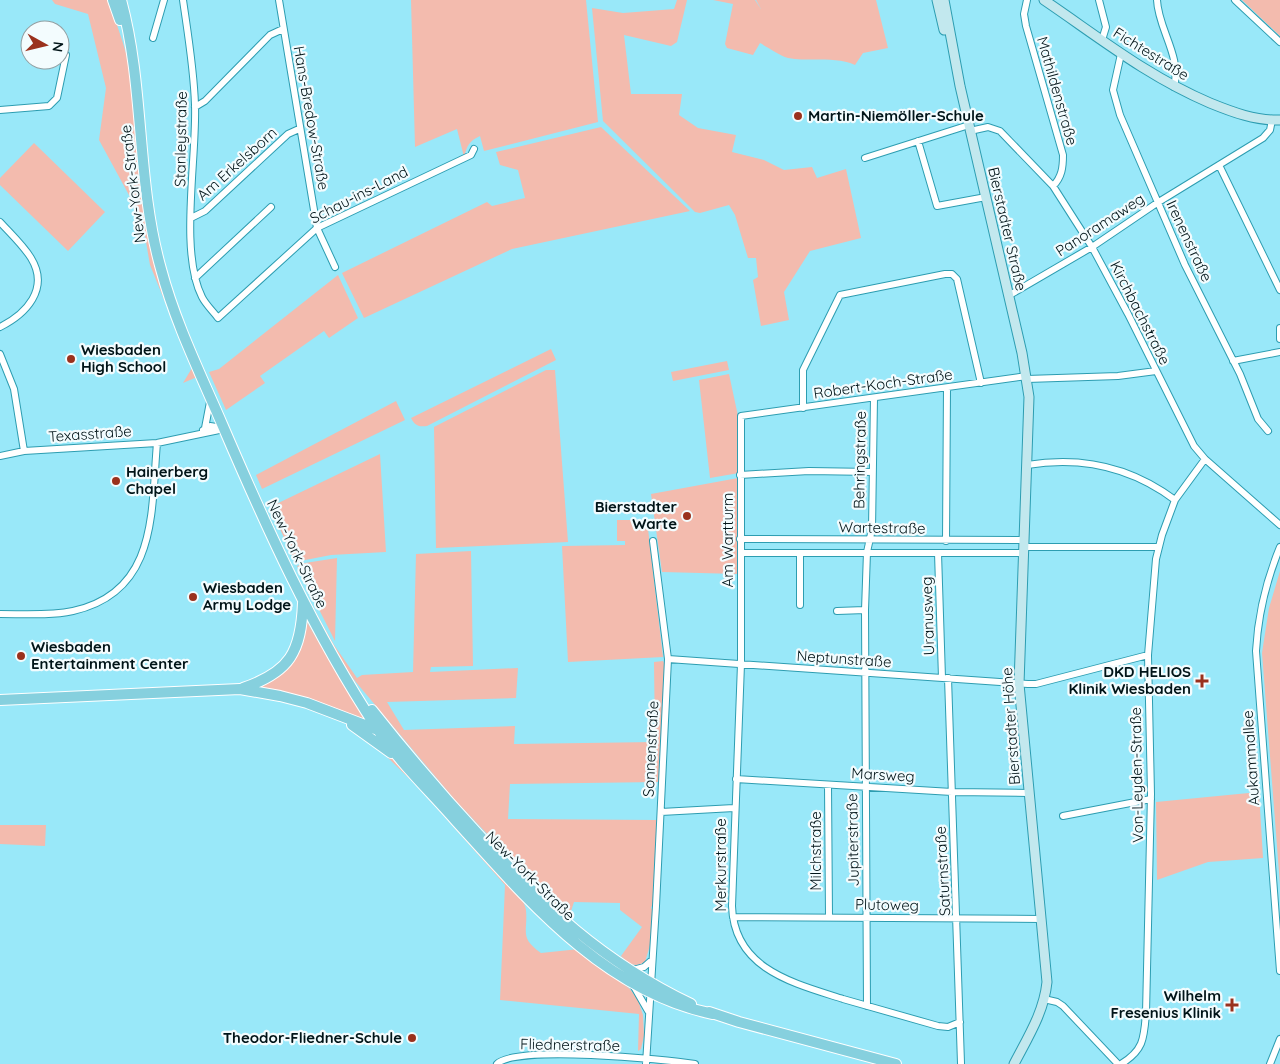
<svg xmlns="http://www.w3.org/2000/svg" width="1280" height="1064" viewBox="0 0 1280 1064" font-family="Quicksand,sans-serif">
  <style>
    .green { fill: #f3bbae }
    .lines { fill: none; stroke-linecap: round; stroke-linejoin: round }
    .street-casing { stroke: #2d9db1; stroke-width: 8 }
    .secondary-casing { stroke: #2d9db1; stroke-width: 11 }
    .primary-casing { stroke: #fff; stroke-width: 12 }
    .street { stroke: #fff; stroke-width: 6 }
    .secondary { stroke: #c2e8ee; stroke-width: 9 }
    .primary { stroke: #86d0de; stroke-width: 10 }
    .poi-dot { fill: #9a311d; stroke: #f3fcfe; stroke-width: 2 }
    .labels { text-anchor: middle; stroke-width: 4.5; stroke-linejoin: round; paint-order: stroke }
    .street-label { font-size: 15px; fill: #001418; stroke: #f3fcfe }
    .poi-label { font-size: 15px; font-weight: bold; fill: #001418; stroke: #f3fcfe; text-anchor: start }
  </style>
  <rect width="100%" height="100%" fill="#99e8f9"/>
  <path class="green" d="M52,0H108C116,22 125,46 130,69C139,117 136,166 144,214C153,272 174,323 197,377L183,383L192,368L150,265L142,219L99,140L106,88L88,14L55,4Z
    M411,0H586L598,122L484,151L480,136C469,141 467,146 464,157L457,129L415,147Z
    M677,0H687L677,42L671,46L624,35L631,94H682L679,115L698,128L736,135L732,152L764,160L784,170L812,167L817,178L846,169L861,238L810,251L784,292L789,320L761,326L753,280L758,277L756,258H748L735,215L729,205L700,213L695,212L603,121L592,8L623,13L674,9Z
    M713,0H755L761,9L756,0H876L888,48L863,53L855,65C834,56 810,62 788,58C779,55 769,48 760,43L753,55L727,48L725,44L733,4Z
    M1242,0H1280V36Z
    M601,127L690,211L512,249L364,318L342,273L487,202L492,206L525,198L518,170L500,165L496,152Z
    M34,143L105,212L68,251L0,185V178Z
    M338,275L358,318L329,338L324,331L260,376L265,383L226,410L209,372L219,369Z
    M551,349L556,360L427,426C419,427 415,426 411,418Z
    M727,361L729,370L673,381L671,372Z
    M546,370H555L568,542L436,548L434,427Z
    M729,374L738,416L739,473L710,478L699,380Z
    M396,401L405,420L262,489L256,475Z
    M380,454L386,552L331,555L295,562L270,507Z
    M738,478V574L662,572L651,494Z
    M617,520H647L663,657L568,662L562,546L625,545V541H617Z
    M471,551L473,666L431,667L430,672L518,668L516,698L387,702L404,730L515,726L514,744L655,742L654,662L663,661L665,665L659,782L510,784L508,819L657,820L653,903L651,908L653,910L651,942L645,962C635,968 629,964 621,956L642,927L620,910V903L574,902L571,911L559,910L455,800L355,681L331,646L291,568L334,645L357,678L362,675L413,672L416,554Z
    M337,558L335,641L297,566L305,563Z
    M1280,571V885L1262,653L1269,608Z
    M306,620L335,671L371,724L261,688L262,686C283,675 301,660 305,635C305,630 305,625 306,620Z
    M383,750L402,766L517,891C520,897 525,903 526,910C528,933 519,937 541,953L579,949L630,989L638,1000L643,1015L644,1036L641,1049L638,1051L639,1014L500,1000L505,885L420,789L384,754Z
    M1259,792L1263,858L1208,862L1157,880L1156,802Z
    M0,825H46L45,846L0,844Z"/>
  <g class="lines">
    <g class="street-casing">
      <path id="street" d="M183,0C188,35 194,70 195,105C197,158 179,252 202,297C206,305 213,311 218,318L317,228L471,155L474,149
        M279,0L317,228L335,267
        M1027,0L1024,14L1026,26L1063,155C1063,167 1062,177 1053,186
        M1099,0L1106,27L1102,40
        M1157,0C1158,29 1182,56 1174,87
        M1235,0L1280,42
        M153,38L164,0
        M1121,54L1113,90L1120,115L1185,265L1240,374L1258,419L1268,431
        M195,107L205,101L270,35L283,29
        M0,110L49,106L57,98L66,55
        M970,131L988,127L1000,131L1053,186L1092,247L1128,314L1194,446L1205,459L1280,525
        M918,141L937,206L986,197
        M865,158L969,125
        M1219,165L1280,290
        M191,218L205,211L288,134L299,129
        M0,222C10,233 23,245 31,258C50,289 26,314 0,327
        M195,278L271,207
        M1008,296L1092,247L1157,203L1263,138L1270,130L1272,120
        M1280,328V339
        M0,354L14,389L24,451
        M1233,361L1280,352
        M1027,379L1118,376L1156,371
        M803,408V370L840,295L945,274H952L957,279L981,383
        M205,428L210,402
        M203,430L210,426L223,428
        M0,456L24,451L157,443L224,429
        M1027,465C1081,456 1131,467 1175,500
        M740,475L809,471L872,472
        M740,539L1024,540
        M946,541L947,388
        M1024,547H1159
        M1280,547C1266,581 1258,614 1256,651L1280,971
        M741,553H1023
        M800,553V605
        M938,553L942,678
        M837,611L865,610
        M0,614C24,614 49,616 73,611C158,592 151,512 157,443
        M668,659L1028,684H1036L1148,655
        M948,678L961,1063
        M736,779L952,792L1029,793
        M828,785L829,917
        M661,812L734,808
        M1063,816L1151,799
        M733,917L1042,919
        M633,970L644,967L652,960
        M633,985L648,1011
        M1044,999L1057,1002L1063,1006L1118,1064
        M867,1006L865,610L867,552L872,529L874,398
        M960,1022L948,1027L938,1026C906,1017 874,1008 843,999C793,983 734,969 732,906L741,664V416L1027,376
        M497,1064C514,1045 665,1059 695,1064
        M646,1064L656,906L668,659L653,541
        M1121,1064C1144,1050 1144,1038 1146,1013L1151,794L1148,655L1156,559L1162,535L1175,500L1205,459
        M1270,1064L1280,1039"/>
    </g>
    <g class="secondary-casing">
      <path id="secondary" d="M937,0L944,30
        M944,0L960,86L1022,353L1029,397L1019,684L1047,982C1044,1012 1028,1037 1014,1064
        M1044,0C1100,38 1147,76 1210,103C1232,112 1256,121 1280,120"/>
    </g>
    <g class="primary-casing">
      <path id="primary" d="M113,0L120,20
        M121,0C145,88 136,181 161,269C175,322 200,373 222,424C267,529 313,631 376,727C398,761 429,790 456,821C527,899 604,992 713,1014
        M243,688C290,672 301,652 303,603
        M0,700L240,689L280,696L307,703L378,730
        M372,710C406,753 441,794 478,834C546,908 600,960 691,1004
        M352,725L391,753
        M709,1012L739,1022L896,1064"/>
    </g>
    <use href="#street" class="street"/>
    <use href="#secondary" class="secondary"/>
    <use href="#primary" class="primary"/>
  </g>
  <g class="poi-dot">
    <circle cx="798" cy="116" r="5"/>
    <circle cx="71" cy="359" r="5"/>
    <circle cx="116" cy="481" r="5"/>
    <circle cx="687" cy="516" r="5"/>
    <circle cx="193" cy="597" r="5"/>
    <circle cx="21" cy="656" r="5"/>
    <path d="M1199.5 673.5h5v5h5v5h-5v5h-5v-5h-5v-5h5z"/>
    <path d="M1229.5 997.5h5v5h5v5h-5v5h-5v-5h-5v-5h5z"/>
    <circle cx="412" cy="1038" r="5"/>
  </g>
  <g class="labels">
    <g class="street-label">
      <text transform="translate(1151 54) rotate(32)" y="5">Fichtestraße</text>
      <text transform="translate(1057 91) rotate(74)" y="5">Mathildenstraße</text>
      <text transform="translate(311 118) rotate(80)" y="5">Hans-Bredow-Straße</text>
      <text transform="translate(181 139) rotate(-89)" y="5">Stanleystraße</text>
      <text transform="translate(237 164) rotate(-42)" y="5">Am Erkelsborn</text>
      <text transform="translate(133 184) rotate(-97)" y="5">New-York-Straße</text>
      <text transform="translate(359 195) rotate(-27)" y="5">Schau-ins-Land</text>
      <text transform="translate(1100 225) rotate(-33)" y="5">Panoramaweg</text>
      <text transform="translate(1007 229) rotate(77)" y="5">Bierstadter Straße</text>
      <text transform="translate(1189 241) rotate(65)" y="5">Irenenstraße</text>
      <text transform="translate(1140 313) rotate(63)" y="5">Kirchbachstraße</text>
      <text transform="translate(883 384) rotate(-8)" y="5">Robert-Koch-Straße</text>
      <text transform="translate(90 434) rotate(-4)" y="5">Texasstraße</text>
      <text transform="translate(860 460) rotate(-89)" y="5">Behringstraße</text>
      <text transform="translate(882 528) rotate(1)" y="5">Wartestraße</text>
      <text transform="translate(728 540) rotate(-90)" y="5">Am Wartturm</text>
      <text transform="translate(297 554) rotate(64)" y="5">New-York-Straße</text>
      <text transform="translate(928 616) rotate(-92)" y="5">Uranusweg</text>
      <text transform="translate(844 659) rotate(4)" y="5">Neptunstraße</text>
      <text transform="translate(1011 726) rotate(-94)" y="5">Bierstadter Höhe</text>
      <text transform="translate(651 749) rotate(-87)" y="5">Sonnenstraße</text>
      <text transform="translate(1251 758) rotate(-94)" y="5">Aukammallee</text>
      <text transform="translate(883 775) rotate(3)" y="5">Marsweg</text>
      <text transform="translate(1137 775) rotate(-91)" y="5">Von-Leyden-Straße</text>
      <text transform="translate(853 840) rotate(-91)" y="5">Jupiterstraße</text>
      <text transform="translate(816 851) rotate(-90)" y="5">Milchstraße</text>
      <text transform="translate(721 865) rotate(-90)" y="5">Merkurstraße</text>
      <text transform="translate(943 871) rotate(-93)" y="5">Saturnstraße</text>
      <text transform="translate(530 876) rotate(45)" y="5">New-York-Straße</text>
      <text transform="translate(887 905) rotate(1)" y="5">Plutoweg</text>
      <text transform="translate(570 1045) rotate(1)" y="5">Fliednerstraße</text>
    </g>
    <g class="poi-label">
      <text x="808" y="121">Martin-Niemöller-Schule</text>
      <text x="81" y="355">Wiesbaden<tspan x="81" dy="17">High School</tspan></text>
      <text x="126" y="477">Hainerberg<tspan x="126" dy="17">Chapel</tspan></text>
      <text x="677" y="512" text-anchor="end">Bierstadter<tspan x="677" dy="17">Warte</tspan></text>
      <text x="203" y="593">Wiesbaden<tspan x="203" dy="17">Army Lodge</tspan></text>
      <text x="31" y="652">Wiesbaden<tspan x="31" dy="17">Entertainment Center</tspan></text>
      <text x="1191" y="677" text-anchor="end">DKD HELIOS<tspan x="1191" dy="17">Klinik Wiesbaden</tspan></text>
      <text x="1221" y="1001" text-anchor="end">Wilhelm<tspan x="1221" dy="17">Fresenius Klinik</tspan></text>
      <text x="402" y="1043" text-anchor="end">Theodor-Fliedner-Schule</text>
    </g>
  </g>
  <g transform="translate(45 45) rotate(98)"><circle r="24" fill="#f3fcfe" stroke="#929fa2"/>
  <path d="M0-4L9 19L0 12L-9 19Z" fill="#9a311d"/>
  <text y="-8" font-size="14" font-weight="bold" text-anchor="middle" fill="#001418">N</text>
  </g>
</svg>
